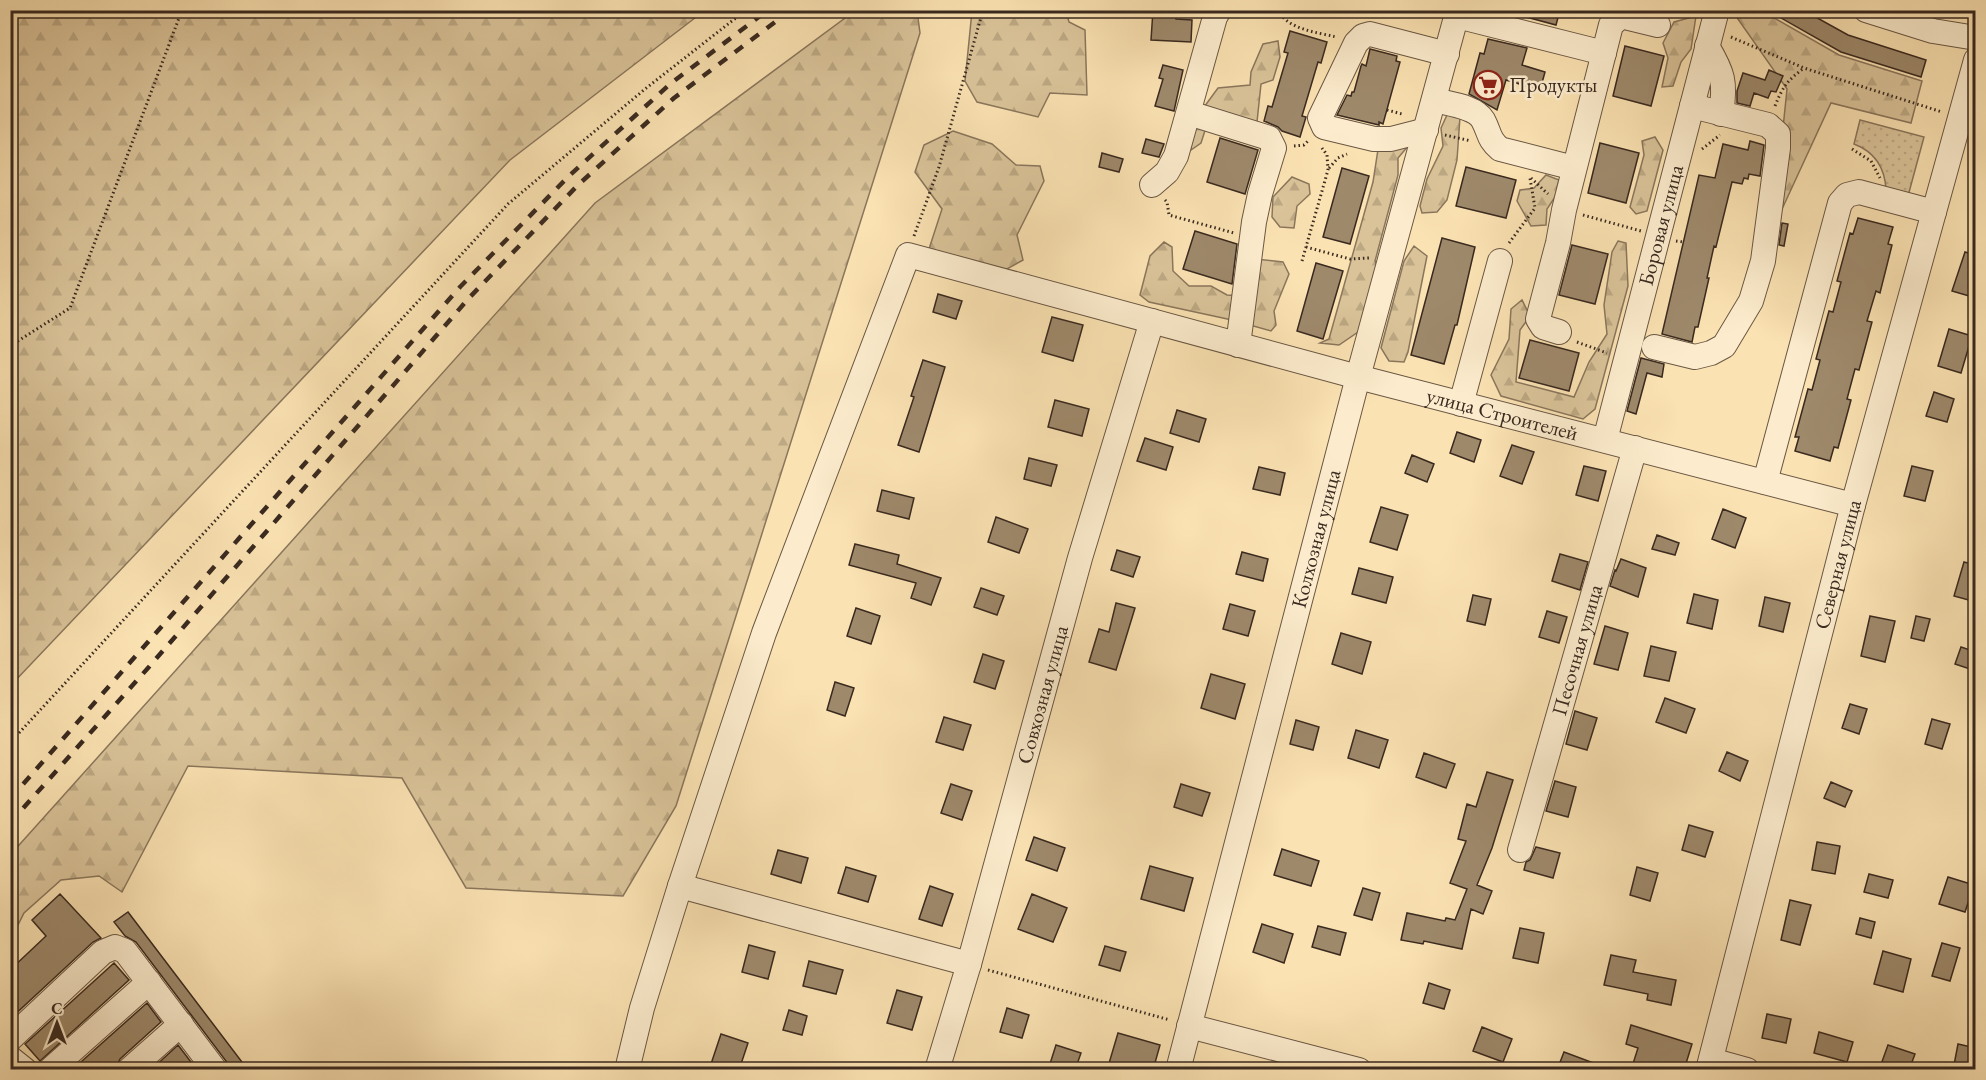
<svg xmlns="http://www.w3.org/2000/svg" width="1986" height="1080" viewBox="0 0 1986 1080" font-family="'EB Garamond',serif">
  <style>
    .green { fill: url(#green-dots); stroke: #8a765c; stroke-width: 1.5 }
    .forest { fill: url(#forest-firs); stroke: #8a765c; stroke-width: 1.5 }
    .building { fill: #9e896b; stroke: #39291f; stroke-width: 1.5 }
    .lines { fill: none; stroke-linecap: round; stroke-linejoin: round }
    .minor-casing { stroke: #6a5744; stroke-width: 26 }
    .path { stroke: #39291f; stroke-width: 3; stroke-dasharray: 1.5 3; stroke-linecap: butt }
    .minor { stroke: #fceccd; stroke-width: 24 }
    .rail { stroke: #39291f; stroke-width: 4.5; stroke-dasharray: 10 10; stroke-linecap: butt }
    .labels { text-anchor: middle; stroke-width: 5; stroke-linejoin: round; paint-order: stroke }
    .poi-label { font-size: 21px; fill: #39291f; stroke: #fceccd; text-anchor: start }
    .street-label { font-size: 21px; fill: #39291f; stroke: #fceccd }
  </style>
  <defs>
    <pattern id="green-dots" width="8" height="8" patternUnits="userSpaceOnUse" patternTransform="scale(1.5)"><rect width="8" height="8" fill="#dac399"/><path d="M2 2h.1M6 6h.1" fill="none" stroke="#bca883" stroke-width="1.8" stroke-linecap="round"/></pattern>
    <pattern id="forest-firs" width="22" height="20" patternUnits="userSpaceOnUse" patternTransform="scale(1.5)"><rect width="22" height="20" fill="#dac399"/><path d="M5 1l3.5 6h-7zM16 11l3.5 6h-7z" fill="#bca883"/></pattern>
  </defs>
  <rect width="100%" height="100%" fill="#fbe2b2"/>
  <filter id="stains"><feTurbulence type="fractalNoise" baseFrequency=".00333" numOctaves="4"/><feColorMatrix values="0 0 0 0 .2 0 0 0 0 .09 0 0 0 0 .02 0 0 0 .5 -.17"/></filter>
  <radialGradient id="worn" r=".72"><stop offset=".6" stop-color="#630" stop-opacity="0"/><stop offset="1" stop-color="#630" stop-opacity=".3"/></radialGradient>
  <path class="green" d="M1860,120L1924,137L1908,196L1886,190C1885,168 1875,152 1854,144Z"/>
  <path class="forest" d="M11,10H704V11L510,160L13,683L10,680Z
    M856,10L917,11L920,33L676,806L623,896L466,888L402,778L188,766L122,892L99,876L61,880L24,913L11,939V854L595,203Z
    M1733,10L1771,11L1769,15L1839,55L1922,81L1911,123L1831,103L1783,207L1777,187L1787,89L1733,12Z
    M972,11H1066L1069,22L1085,30L1087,95L1050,93L1038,117L977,102L965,81Z
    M1696,16L1691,49L1681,62L1673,86L1662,87L1668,58L1663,43L1674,22Z
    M1278,41L1280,57L1273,80L1261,84L1257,122L1209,118L1201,143L1191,150L1188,129L1218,88L1250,85L1251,72L1263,44Z
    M1447,115L1460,117L1457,160L1447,200L1437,212L1422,213L1420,206L1427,179L1443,146L1441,128Z
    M953,131L992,144L1016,165L1040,166L1044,181L1017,235L1023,260L1005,270L929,249L942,209L915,172L924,145Z
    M1655,137L1663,150L1647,211L1636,214L1630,207L1644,155L1642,141Z
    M1414,139L1398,158V175L1375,261L1381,274L1358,332L1339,345L1320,343L1329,339L1373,182L1379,143Z
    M1546,175L1559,180L1555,197L1547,209L1546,225L1531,226L1517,201L1520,190L1534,188Z
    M1292,177L1309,184L1310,194L1297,206L1294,228L1280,227L1272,217L1273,197Z
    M1618,241L1626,243L1628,286L1595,409L1583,419L1501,396L1491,375L1509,339L1511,309L1522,300L1530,316L1520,330L1516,382L1574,397L1589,362L1607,334L1604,305L1612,252Z
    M1164,242L1172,247L1173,271L1189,286H1211L1227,295L1244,296L1256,259L1283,262L1289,274L1274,311L1276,325L1271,331L1232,320L1149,302L1140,295L1150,256Z
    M1414,246L1427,256L1408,352L1404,362L1389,361L1381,348L1404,261Z"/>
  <path class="building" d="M1153,10H1176V19L1192,20L1191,42L1151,40Z
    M1520,10H1560L1556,25L1519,15Z
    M1767,10H1803L1848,35L1926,60L1921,77L1841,52Z
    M1290,31L1327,42L1321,63L1318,62L1302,116L1306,117L1300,137L1282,131L1278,127L1264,121L1268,106L1272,107L1288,53L1284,52Z
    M1488,39L1527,48L1522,65L1545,72L1540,90L1506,80L1497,110L1469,94L1480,53L1484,54Z
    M1625,46L1664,56L1651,106L1613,96Z
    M1370,49L1397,56L1396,61L1400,62L1383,124L1379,122V125L1337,115L1347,95L1351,96L1352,92H1354L1361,66L1362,64L1366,66Z
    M1163,65L1183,70L1174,111L1155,106L1163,79L1159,78Z
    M1769,70L1783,76L1776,92L1771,91L1768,98L1754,93L1750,106L1737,103V91L1743,73L1765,80Z
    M1220,138L1258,150L1245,194L1207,182Z
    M1146,139L1164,144L1159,157L1142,153Z
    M1750,141L1764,145L1760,176L1749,174L1748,179L1744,178L1742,184L1732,182L1716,247L1714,246L1707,278H1709L1698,327H1695L1692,342L1662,334L1699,175L1715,178L1723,144L1748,150Z
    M1600,143L1639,153L1626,203L1588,193Z
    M1102,153L1123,159L1119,172L1099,167Z
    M1466,167L1516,180L1506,218L1456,206Z
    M1342,168L1369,176L1350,244L1323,237Z
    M1858,218L1893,227L1888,244L1892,245L1880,293L1876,291L1867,321L1872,322L1859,370L1855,369L1847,399L1851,400L1838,448L1834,447L1830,461L1795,451L1799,437H1795L1808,389L1812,390L1820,360L1816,359L1829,311L1833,312L1841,282L1837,281L1850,233L1853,234Z
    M1782,223L1788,224L1784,246L1779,245Z
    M1195,231L1237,244L1232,284L1183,269Z
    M1442,238L1475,247L1457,325H1455L1444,364L1411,355Z
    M1572,245L1608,254L1595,304L1559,295Z
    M1965,252L1976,255V298L1952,291Z
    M1316,263L1343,271L1323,339L1297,331Z
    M938,294L962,301L956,319L933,312Z
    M1052,317L1083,325L1073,361L1042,352Z
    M1949,329L1972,336L1961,373L1938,366Z
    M1530,340L1579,353L1569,391L1519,378Z
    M1641,358L1664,364L1662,377L1647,373L1636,414L1627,411Z
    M923,360L945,367L919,452L898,445L914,397L911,396Z
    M1934,392L1954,399L1947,422L1926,416Z
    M1055,400L1089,409L1082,436L1048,427Z
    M1177,410L1206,419L1199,442L1170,433Z
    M1457,432L1481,440L1474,462L1450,453Z
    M1145,438L1173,447L1166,470L1137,461Z
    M1512,445L1534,452L1522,484L1500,476Z
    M1412,455L1434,464L1427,482L1405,473Z
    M1029,458L1057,465L1051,486L1024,479Z
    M1584,466L1606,471L1598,501L1576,495Z
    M1912,466L1933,471L1925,501L1904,496Z
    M1259,467L1285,473L1280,495L1253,489Z
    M882,490L914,498L909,519L877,511Z
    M1381,507L1408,515L1397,550L1370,542Z
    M1723,509L1746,518L1735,548L1712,539Z
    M996,517L1028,529L1019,553L988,542Z
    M1657,535L1679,543L1675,555L1652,549Z
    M855,544L899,555L897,564L941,578L931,605L911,598L916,583L849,565Z
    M1117,550L1140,557L1133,577L1111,570Z
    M1242,552L1268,559L1263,581L1236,574Z
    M1560,554L1588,562L1580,590L1552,581Z
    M1621,559L1646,568L1638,597L1610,586L1615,570L1616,571Z
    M1964,562L1976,565V602L1954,596Z
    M1359,568L1393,577L1386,603L1352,594Z
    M981,588L1004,596L997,615L974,607Z
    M1694,594L1718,600L1712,629L1687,623Z
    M1473,595L1491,599L1485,625L1467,621Z
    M1765,597L1790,603L1783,632L1759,626Z
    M1116,603L1135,608L1116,670L1089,662L1099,629L1109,632Z
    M1230,604L1255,611L1248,636L1223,629Z
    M856,608L880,616L871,644L847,636Z
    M1547,611L1567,617L1559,643L1539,637Z
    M1870,616L1895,621L1885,662L1861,656Z
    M1916,616L1930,619L1924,641L1911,638Z
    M1605,626L1628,633L1618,670L1594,664Z
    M1341,633L1371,642L1362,674L1332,664Z
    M1651,646L1676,652L1669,681L1644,676Z
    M1961,647L1976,652V671L1955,664Z
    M983,654L1004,661L995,689L974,682Z
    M1211,674L1245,684L1235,719L1201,708Z
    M835,682L854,688L845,716L827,710Z
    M1665,698L1695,709L1686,733L1656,722Z
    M1850,704L1867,709L1859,734L1842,728Z
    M1575,711L1597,718L1587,750L1566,744Z
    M944,717L971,725L963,750L936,742Z
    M1932,719L1950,724L1942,749L1925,744Z
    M1296,720L1319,727L1313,750L1290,744Z
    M1356,730L1388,740L1379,768L1348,758Z
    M1727,752L1748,761L1740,781L1719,771Z
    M1424,753L1455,764L1446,788L1416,777Z
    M1487,772L1513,780L1492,848L1477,885L1492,891L1483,914L1471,909L1462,949L1424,941L1423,944L1401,940L1407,913L1445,921L1446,918L1455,920L1467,889L1450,883L1466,841L1458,839L1467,804L1476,807Z
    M1555,781L1576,787L1568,817L1546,811Z
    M1831,782L1852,791L1845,807L1824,798Z
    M951,784L972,791L962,820L941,813Z
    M1181,784L1210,793L1202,816L1174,807Z
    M1689,825L1713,832L1705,857L1682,850Z
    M1034,837L1065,848L1057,871L1026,860Z
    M1817,842L1840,846L1835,874L1812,870Z
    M1536,847L1560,853L1553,878L1524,870L1526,862L1530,860Z
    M1282,849L1319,861L1311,886L1274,875Z
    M778,850L808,858L801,883L771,874Z
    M1150,866L1193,878L1184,911L1141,899Z
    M846,867L876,876L868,902L838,893Z
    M1637,867L1658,873L1650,901L1630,895Z
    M1869,874L1893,880L1888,898L1864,892Z
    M1948,877L1974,885L1965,912L1939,904Z
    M930,886L953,894L942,926L919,919Z
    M1363,888L1380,893L1372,920L1354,915Z
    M60,894L101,938L93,942L10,1019V970L46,936L32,920Z
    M1032,894L1067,908L1053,942L1018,929Z
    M1790,900L1811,905L1800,945L1781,940Z
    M128,912L248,1070H229L226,1061L136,942L125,936L114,922Z
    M1860,918L1875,922L1871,938L1856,934Z
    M1262,924L1293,934L1284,963L1253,952Z
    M1318,926L1346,933L1340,955L1312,947Z
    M1520,928L1544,933L1538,963L1513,958Z
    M1942,943L1960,948L1950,981L1932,976Z
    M749,945L775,952L768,979L742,972Z
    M1105,946L1126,952L1120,971L1099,965Z
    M1883,951L1911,959L1903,992L1874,984Z
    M1611,955L1636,960L1633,972L1676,980L1671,1005L1647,1000L1648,994L1604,985Z
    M809,961L843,970L836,994L803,986Z
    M114,963L129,980L40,1061L25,1044Z
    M1429,983L1450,990L1444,1009L1423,1003Z
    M897,990L922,997L912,1030L887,1023Z
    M147,1003L161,1022L120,1059L115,1070H72Z
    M1007,1008L1029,1015L1022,1038L1000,1032Z
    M789,1010L807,1016L802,1035L783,1030Z
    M1767,1014L1791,1019L1786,1043L1762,1038Z
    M1631,1025L1692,1044L1684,1070H1631L1638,1048L1626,1044Z
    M1482,1027L1512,1039L1503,1062L1473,1051Z
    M1819,1032L1853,1042L1847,1062L1814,1053Z
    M1118,1033L1160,1045L1153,1070H1107Z
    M721,1034L748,1043L739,1070H709Z
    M1958,1044L1976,1048V1070H1960L1961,1067L1954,1065Z
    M178,1045L197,1070H151Z
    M1056,1045L1081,1053L1075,1070H1048Z
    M1888,1045L1915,1054L1909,1070H1879Z
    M1564,1052L1607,1068V1070H1557Z"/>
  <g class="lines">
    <g class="minor-casing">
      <g id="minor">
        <path d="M1866,10L1933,31L1976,38"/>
        <path d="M1457,16L1604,53"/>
        <path d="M1707,46C1723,73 1726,82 1721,114"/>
        <path d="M1434,100C1448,104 1475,106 1483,120C1490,133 1488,139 1500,149L1574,168"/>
        <path d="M1189,113L1269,138L1274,148L1260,194L1254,222L1238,345"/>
        <path d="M1426,130L1391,139H1374L1324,127L1320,118L1356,43L1363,36L1370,34L1447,54"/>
        <path d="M1152,185L1167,172L1176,156L1215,17L1219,10"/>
        <path d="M1559,332L1543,327L1538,319L1558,243L1564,210L1611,25L1621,16L1658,25"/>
        <path d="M1654,347L1695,357L1711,353L1724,346L1751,301L1763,261L1778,148V134L1768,125L1692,106"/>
        <path d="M1461,404L1500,261"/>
        <path id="s1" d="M1605,440L1717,10"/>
        <path d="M1765,482L1840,203L1847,195L1859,192L1934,212"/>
        <path id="s2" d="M1520,850L1635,448"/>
        <path d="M680,886L969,964"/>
        <path d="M1189,1026L1359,1070"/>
        <path d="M10,1039L103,952L115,947L125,951L215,1070"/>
        <path d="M10,1058L25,1070"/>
        <path d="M1711,1060L1747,1070"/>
        <path d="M50,1070L149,982"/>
        <path d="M129,1070L181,1024"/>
        <path id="s3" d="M627,1070L642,1008L680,886L764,633L908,255L1358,377L1853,505"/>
        <path id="s4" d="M937,1070L969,964L1080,558L1152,321"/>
        <path id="s5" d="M1178,1070L1358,377L1458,10"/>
        <path id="s6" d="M1708,1070L1853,505L1976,60"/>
      </g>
    </g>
    <path class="path" d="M1278,10C1288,30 1317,32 1336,37
      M1674,14L1683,10
      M1731,37L1804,68L1942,112
      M1775,106C1783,86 1788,80 1804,68
      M1387,110L1402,114
      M1445,135L1471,141
      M1294,146L1304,145L1309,140
      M1702,149L1720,135
      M1852,149L1871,161L1880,178
      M1329,168L1338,158L1347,154
      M1531,178L1548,194
      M1165,200L1167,202L1169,215L1234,233
      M1583,215L1641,231
      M914,236L939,167L983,10
      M1676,241L1683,242
      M1509,243L1535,208L1530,178
      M1306,247L1350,259L1369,258
      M1302,261L1328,170L1327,155L1322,148
      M1577,342L1607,353
      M10,346L70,308L182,10
      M10,725L18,734L508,204L645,89L746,10
      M988,970L1170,1020"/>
    <use href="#minor" class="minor"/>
    <path class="rail" d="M10,799L460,287L570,175L670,84L768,10
      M10,823L148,668L469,298L578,185L674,98L791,10"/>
  </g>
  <defs>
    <g id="supermarket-ring" transform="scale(1.5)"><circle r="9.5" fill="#fceccd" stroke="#8f2418" stroke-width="1.5"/><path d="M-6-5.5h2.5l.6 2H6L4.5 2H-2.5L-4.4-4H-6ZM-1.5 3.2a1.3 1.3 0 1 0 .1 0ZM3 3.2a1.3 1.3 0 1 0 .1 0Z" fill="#8f2418"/></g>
  </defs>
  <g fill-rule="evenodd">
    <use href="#supermarket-ring" x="1488" y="85"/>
  </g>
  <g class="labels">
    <g class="poi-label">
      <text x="1509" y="92">Продукты</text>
    </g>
    <g class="street-label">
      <text dy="7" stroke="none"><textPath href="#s1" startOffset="222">Боровая улица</textPath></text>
      <text dy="7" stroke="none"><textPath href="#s3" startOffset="1478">улица Строителей</textPath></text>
      <text dy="7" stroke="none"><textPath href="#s5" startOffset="549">Колхозная улица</textPath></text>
      <text dy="7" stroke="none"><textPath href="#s6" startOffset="522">Северная улица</textPath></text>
      <text dy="7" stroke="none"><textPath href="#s2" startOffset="208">Песочная улица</textPath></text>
      <text dy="7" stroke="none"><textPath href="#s4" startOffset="390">Совхозная улица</textPath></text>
    </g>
  </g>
  <rect width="1986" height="1080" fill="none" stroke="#fbe2b2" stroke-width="36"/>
  <rect x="12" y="12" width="1962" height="1056" fill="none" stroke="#39291f" stroke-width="3"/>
  <rect x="18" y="18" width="1950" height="1044" fill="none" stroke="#39291f" stroke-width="1.5"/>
  <g transform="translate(57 1023)" stroke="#fceccd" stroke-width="4.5" paint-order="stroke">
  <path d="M0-4.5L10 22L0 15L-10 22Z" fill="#39291f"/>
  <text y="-9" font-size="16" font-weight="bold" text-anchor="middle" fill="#39291f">С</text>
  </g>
  <rect width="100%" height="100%" filter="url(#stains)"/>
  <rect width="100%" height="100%" fill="url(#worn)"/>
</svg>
